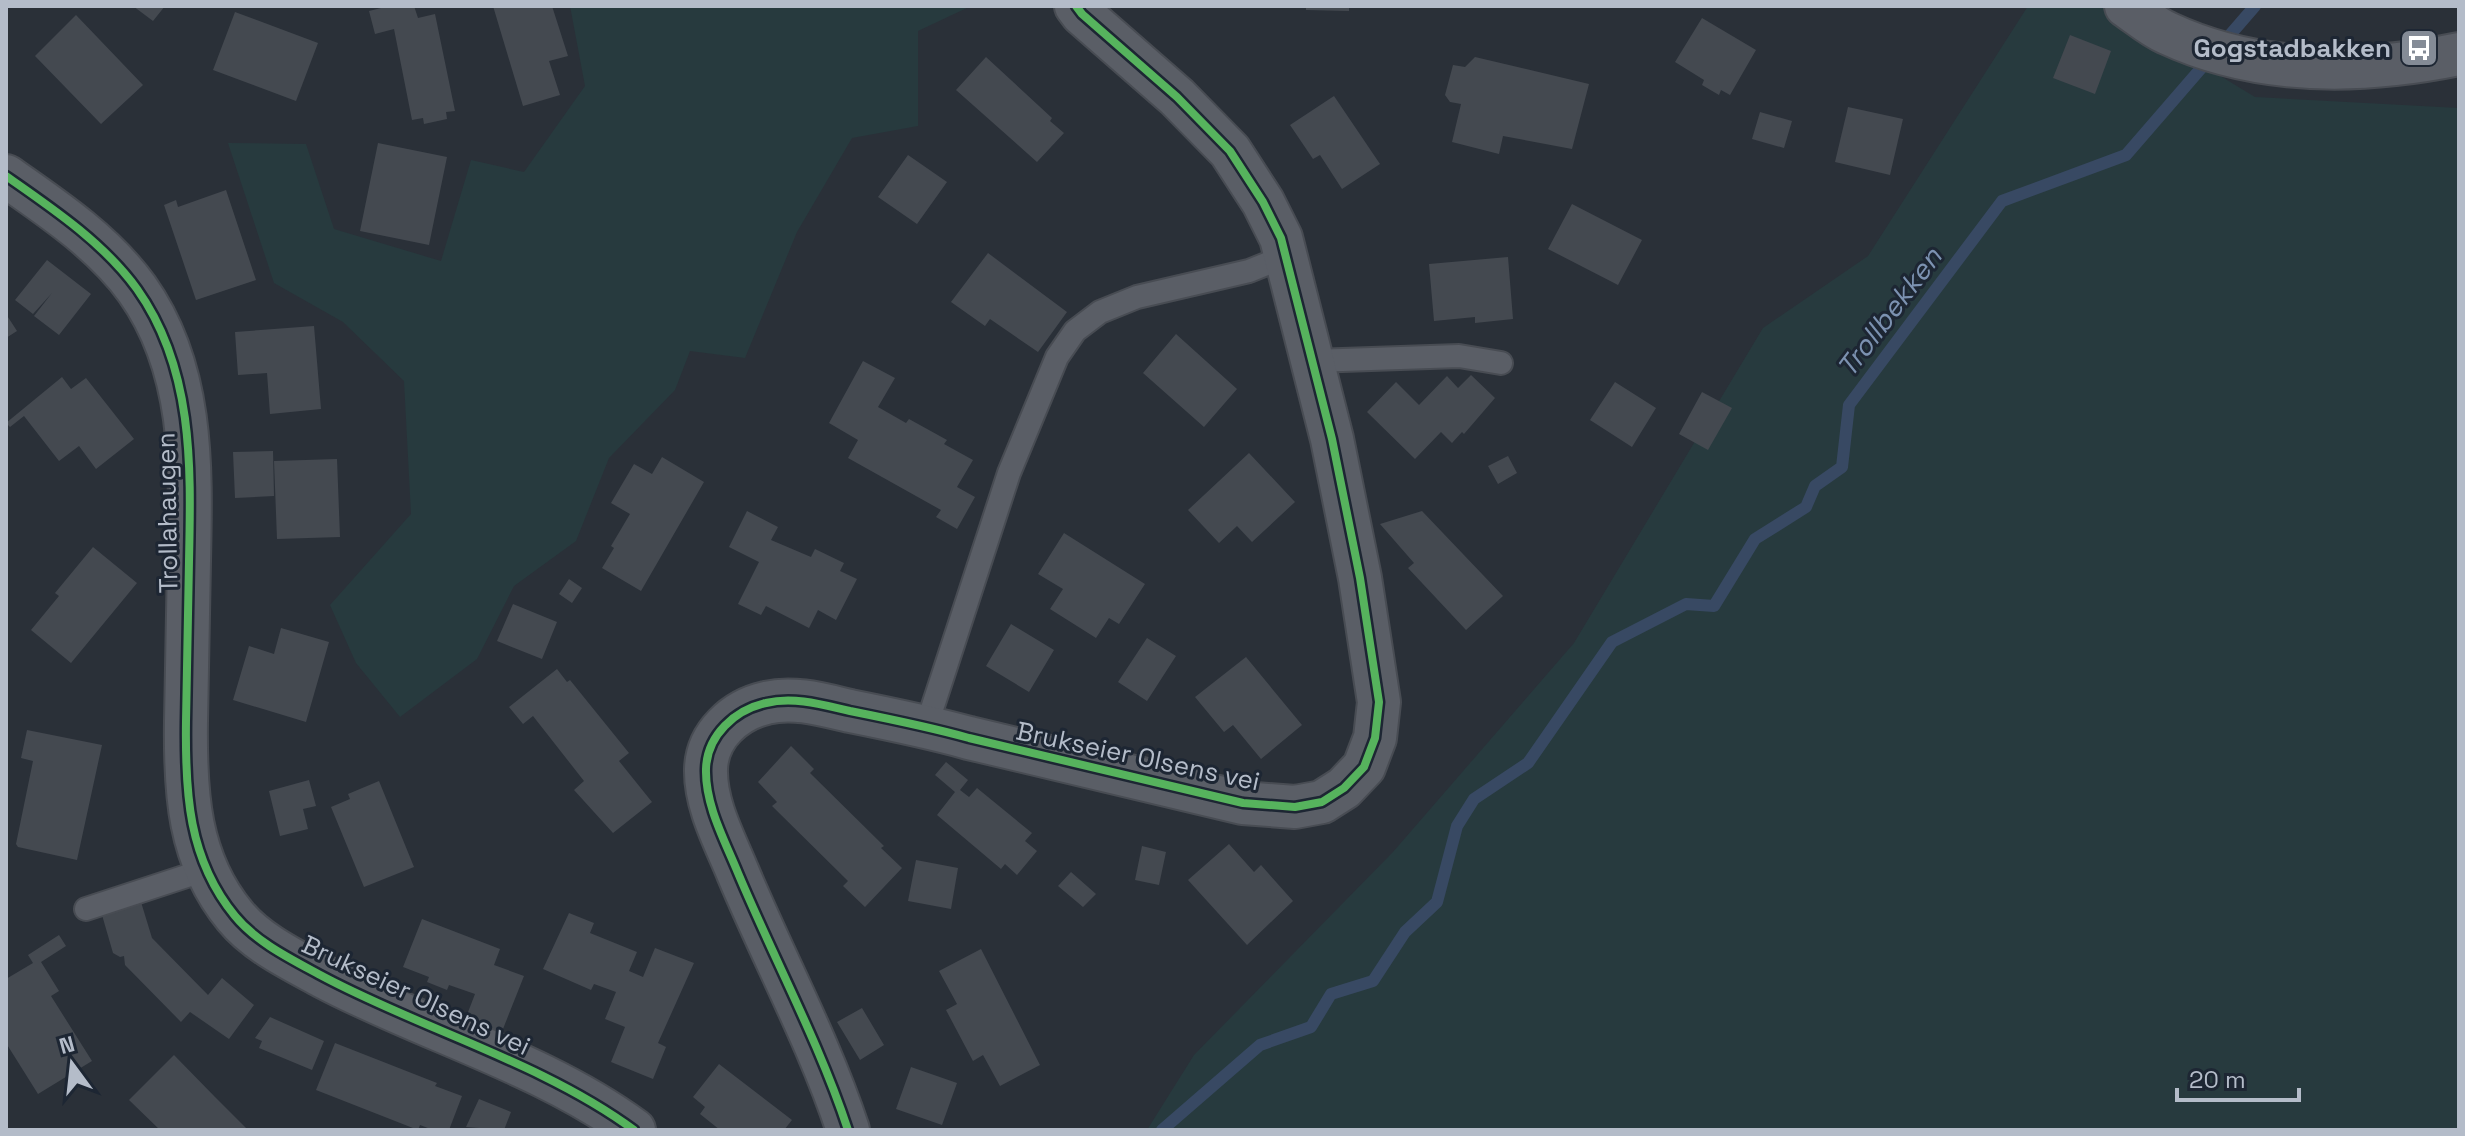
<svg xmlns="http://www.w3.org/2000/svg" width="2465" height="1136" viewBox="0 0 2465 1136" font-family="'Space Grotesk',sans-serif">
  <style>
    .green { fill: #273a3e }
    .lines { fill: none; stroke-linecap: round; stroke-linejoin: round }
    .stream { stroke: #384963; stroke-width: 12 }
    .building { fill: #444950 }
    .lane-casing { stroke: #484c53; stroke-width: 26 }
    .street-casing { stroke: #484c53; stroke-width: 46 }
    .lane { stroke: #5a5e66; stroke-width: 22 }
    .street { stroke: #5a5e66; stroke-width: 42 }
    .cycleway-casing { stroke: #1d2633; stroke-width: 13 }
    .cycleway { stroke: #56b35d; stroke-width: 8 }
    .labels { text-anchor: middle; stroke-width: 6; stroke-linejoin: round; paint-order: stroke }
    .poi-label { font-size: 26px; font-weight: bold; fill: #b4bcc9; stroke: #1d2633; text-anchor: end }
    .street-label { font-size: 26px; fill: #b4bcc9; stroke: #1d2633 }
    .water-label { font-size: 28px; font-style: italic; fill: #7c92b1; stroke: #1d2633 }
  </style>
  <rect width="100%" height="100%" fill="#2a3038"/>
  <path class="green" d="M570,6H971L918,31V126L852,138L797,232L745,358L690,351L675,390L609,458L576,541L514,586L477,659L400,717L356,663L330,605L411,514L404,381L343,322L274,283L228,143L306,144L334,229L441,261L471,160L524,172L585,86Z
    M2028,6H2105L2255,97L2459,108V1130H1147L1194,1055L1393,852L1574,643L1763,328L1868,256Z"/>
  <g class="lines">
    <path class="stream" d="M1162,1130L1260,1045L1311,1027L1331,994L1373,981L1405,932L1437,902L1457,826L1474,799L1528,763L1612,642L1686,604L1714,606L1755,539L1806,507L1815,486L1842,467L1849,405L2002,201L2126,155L2255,6"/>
  </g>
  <path class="building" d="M133,6H165L153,21Z
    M389,6H414L418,18L435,14L455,111L446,112L447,119L424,124L423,118L412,120L394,29L375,34L369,11Z
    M493,6H552L568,56L549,61L560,95L523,106Z
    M1306,6H1349V11L1306,10Z
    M235,12L318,43L296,101L213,70Z
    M76,15L143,85L101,124L35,56Z
    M1702,18L1756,50L1730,95L1721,90L1719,95L1702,85L1704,80L1675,62Z
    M2070,35L2111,51L2095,94L2053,78Z
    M986,57L1052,118L1050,121L1064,133L1037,162L956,90Z
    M1475,57L1589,84L1572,149L1503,136L1499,154L1452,142L1461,104L1450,102L1445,95L1453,65L1465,67Z
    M1334,96L1380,164L1342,189L1320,155L1313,159L1290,125Z
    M1848,107L1903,119L1890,175L1835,162Z
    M1760,112L1792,121L1784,148L1752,139Z
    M378,143L447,157L429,245L360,231Z
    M908,155L947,182L917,224L878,197Z
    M226,190L256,280L196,300L164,205L176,200L178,207Z
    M1572,204L1642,240L1618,285L1548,249Z
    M988,253L1067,312L1038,352L990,319L985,326L951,302Z
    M1508,257L1513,319L1475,323V317L1434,321L1429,264Z
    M47,260L91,294L59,335L34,316L52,293L33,314L15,300Z
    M6,314L17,331L6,338Z
    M314,326L321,409L270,414L267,373L238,375L235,332Z
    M1176,334L1237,389L1204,427L1143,373Z
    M863,361L895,378L878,407L906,423L909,419L947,440L944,444L973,460L957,487L975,497L957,529L936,517L941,510L848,458L858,440L829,423Z
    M1471,375L1495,398L1464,434L1462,432L1452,443L1441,432L1415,459L1367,412L1396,382L1419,405L1447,376L1458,388Z
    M62,377L71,389L86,378L134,439L96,469L79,446L59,461L24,416L10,427L6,423Z
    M1615,382L1656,408L1632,447L1590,420Z
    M1702,392L1732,408L1708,450L1679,434Z
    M273,451L274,496L235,498L233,452Z
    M1249,453L1295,502L1252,542L1237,526L1219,543L1188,510Z
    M1508,456L1517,473L1498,484L1488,466Z
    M662,457L704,482L641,591L602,568L614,548L611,546L630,514L611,503L634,464L652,474Z
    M337,459L340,537L277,539L274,461Z
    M747,511L778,527L771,540L811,557L815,549L844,563L840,571L857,579L836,620L818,610L809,628L766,606L761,615L738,604L759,562L729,547Z
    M1422,511L1503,596L1466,630L1408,568L1414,563L1380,524Z
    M1064,533L1145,584L1119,624L1109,618L1096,638L1050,609L1063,589L1038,574Z
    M93,547L137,583L71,663L31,630L59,596L55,593Z
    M569,579L582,588L572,603L559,594Z
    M513,604L557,622L542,659L497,641Z
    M1011,624L1054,650L1029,692L986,666Z
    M281,628L329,642L306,722L233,700L249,646L274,654Z
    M1147,638L1176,656L1147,701L1118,682Z
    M1246,657L1302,725L1261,759L1233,725L1224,732L1195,697Z
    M557,669L567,682L570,680L629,753L619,761L652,802L613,833L574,790L584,781L533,716L523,724L509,707Z
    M27,730L102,745L77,860L18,847L16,844L33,761L21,758Z
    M791,746L814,769L810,773L884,846L881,848L902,868L865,907L843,886L848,881L772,806L777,802L758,782Z
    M946,762L968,780L960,790L969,797L977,788L1032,833L1025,841L1037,851L1017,875L1005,864L1001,869L937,815L955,792L935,775Z
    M309,780L316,806L303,809L308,829L280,836L269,791Z
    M379,781L414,867L364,887L331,807L350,799L348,794Z
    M1229,844L1254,872L1261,865L1293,901L1247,945L1188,880Z
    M1142,846L1166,852L1159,885L1135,880Z
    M916,860L958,868L951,909L908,901Z
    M1071,872L1096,894L1083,907L1058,886Z
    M141,902L152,938L208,995L222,978L254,1005L229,1039L190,1012L181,1022L125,965L124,956L120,957L113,953L102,915Z
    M569,913L594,923L590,933L637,952L629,971L643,977L655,948L694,963L658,1043L666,1047L653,1079L611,1062L625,1027L605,1019L616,992L594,984L591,990L543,969Z
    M422,919L500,949L494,965L524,976L501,1034L465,1020L475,994L449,985L447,990L427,982L429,977L403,967Z
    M59,935L66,946L41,962L59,991L51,996L92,1061L38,1094L6,1043V979L33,963L28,955Z
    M981,949L1040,1065L1000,1086L983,1055L973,1061L946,1010L957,1004L939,971Z
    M862,1008L884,1045L860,1060L837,1022Z
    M270,1017L324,1041L312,1070L259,1048L262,1041L255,1038Z
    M335,1043L437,1083L435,1086L462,1096L449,1130H433L420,1125L418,1130L316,1090Z
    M174,1055L215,1097L248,1130H160L129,1100Z
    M719,1064L792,1120L784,1130H720L700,1114L705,1107L693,1097Z
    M911,1067L957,1083L942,1125L896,1109Z
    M479,1099L511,1112L504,1130L466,1127Z"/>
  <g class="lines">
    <g class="lane-casing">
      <path id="lane" d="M1313,361L1459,356L1501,363
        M929,727L931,712L1009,473L1057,357L1075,331L1100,312L1137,297L1249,271L1286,256
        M86,909L205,870"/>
    </g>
    <g class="street-casing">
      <path id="street" d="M2126,6C2139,15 2153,27 2167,33C2259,76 2362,74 2459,54
        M6,176C52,208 104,243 137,289C194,369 191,467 189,561C188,614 187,668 186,721C185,792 188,859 235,916C257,943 293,960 324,977C424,1030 543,1063 634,1130
        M848,1130C819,1042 774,959 738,873C725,841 705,805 706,769C707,735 735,710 766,703C794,696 824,705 850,711C890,719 930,727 969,738L1243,803L1295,807L1322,802L1344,788L1364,767L1375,738L1379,702L1360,578L1332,439L1281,238L1263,202L1230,151L1177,97L1082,14L1076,6"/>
    </g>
    <use href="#lane" class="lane"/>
    <use href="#street" class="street"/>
    <g class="cycleway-casing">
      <path id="cycleway" d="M6,176C52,208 104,243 137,289C194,369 191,467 189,561C188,614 187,668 186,721C185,792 188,859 235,916C257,943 293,960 324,977C424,1030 543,1063 634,1130
        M848,1130C819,1042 774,959 738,873C725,841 705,805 706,769C707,735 735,710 766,703C794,696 824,705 850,711C890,719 930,727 969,738L1243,803L1295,807L1322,802L1344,788L1364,767L1375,738L1379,702L1360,578L1332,439L1281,238L1263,202L1230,151L1177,97L1082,14L1076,6"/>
    </g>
    <use href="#cycleway" class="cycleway"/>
  </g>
  <defs>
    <g id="bus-square" transform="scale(2)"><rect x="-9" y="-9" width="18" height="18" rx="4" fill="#848b96" stroke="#1d2633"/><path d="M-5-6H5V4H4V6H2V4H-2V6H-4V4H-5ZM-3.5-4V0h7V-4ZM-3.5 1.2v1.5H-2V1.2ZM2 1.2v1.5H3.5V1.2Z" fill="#fff"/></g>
  </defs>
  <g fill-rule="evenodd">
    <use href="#bus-square" x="2419" y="48"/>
  </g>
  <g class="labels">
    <g class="poi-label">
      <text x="2391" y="57">Gogstadbakken</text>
    </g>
    <g class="street-label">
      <text transform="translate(167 513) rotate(-91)" y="9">Trollahaugen</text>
      <text transform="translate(1138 756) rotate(12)" y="9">Brukseier Olsens vei</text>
      <text transform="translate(416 995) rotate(25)" y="9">Brukseier Olsens vei</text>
    </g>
    <g class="water-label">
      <text transform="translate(1889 312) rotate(-53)" y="10">Trollbekken</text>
    </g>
  </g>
  <rect width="2465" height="1136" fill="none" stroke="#b4bcc9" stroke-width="16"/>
  <g transform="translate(72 1064) rotate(345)" stroke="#1d2633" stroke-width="6" paint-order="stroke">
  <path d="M0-6L14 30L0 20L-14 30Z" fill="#b4bcc9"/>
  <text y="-12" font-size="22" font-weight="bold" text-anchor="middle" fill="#b4bcc9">N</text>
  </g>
  <path d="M2177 1088v12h122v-12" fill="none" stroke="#b4bcc9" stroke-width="4"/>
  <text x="2189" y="1088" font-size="24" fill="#b4bcc9" stroke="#1d2633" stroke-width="6" paint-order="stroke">20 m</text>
</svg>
